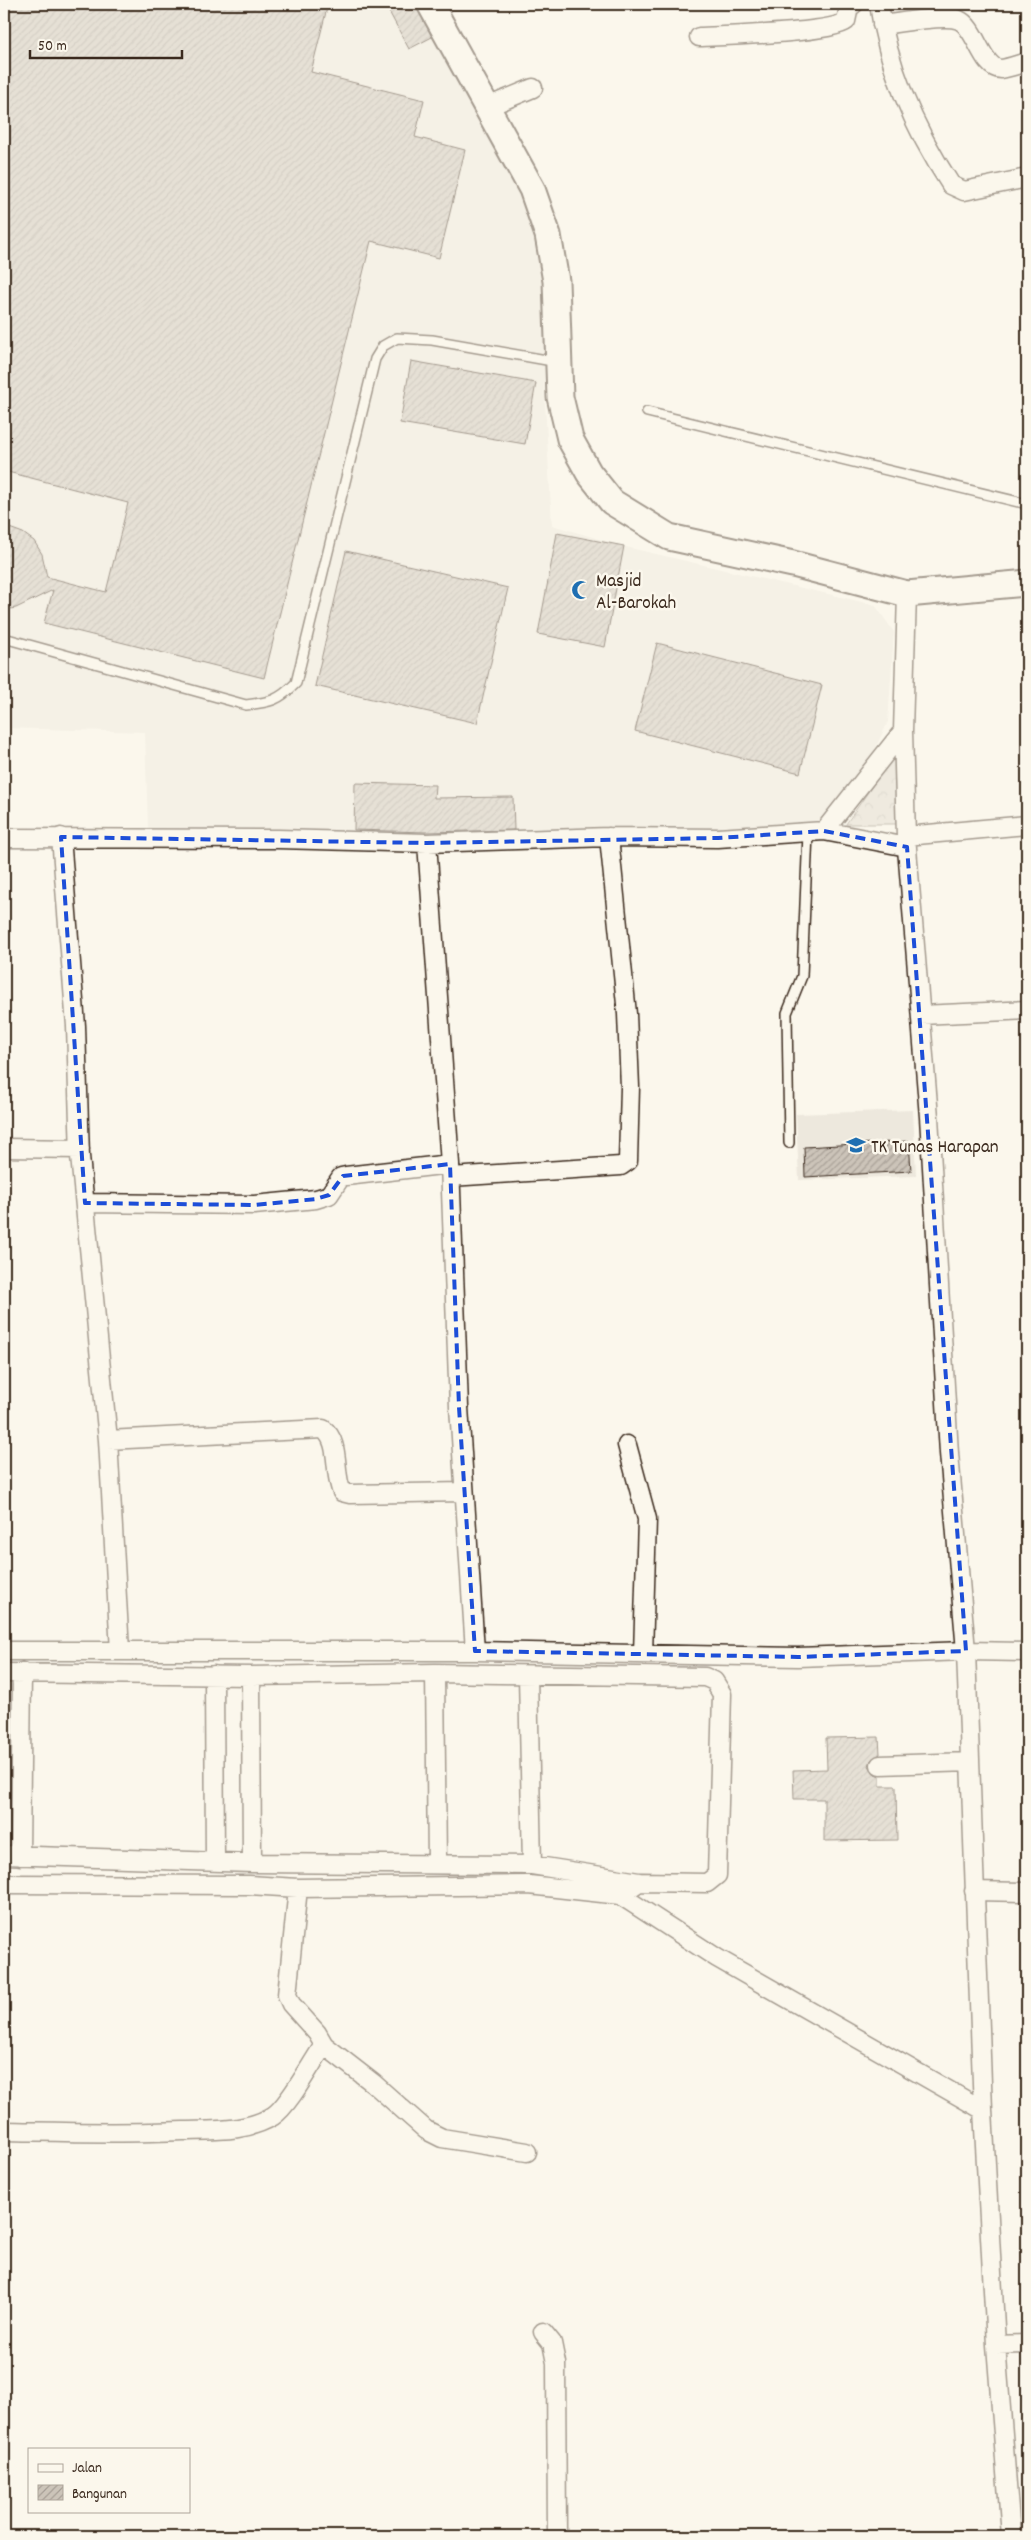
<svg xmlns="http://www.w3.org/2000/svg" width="1031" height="2540" viewBox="0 0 1031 2540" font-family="Dekko,sans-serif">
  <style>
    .built { fill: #ede8dd }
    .park { fill: url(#park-crowns); stroke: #8d8276 }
    .building { fill: url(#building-hatch); stroke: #3b2a1e }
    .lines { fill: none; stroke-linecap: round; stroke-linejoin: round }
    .lane-casing { stroke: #3b2a1e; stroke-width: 12 }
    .street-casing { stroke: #3b2a1e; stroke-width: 21 }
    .secondary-casing { stroke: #3b2a1e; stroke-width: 29 }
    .lane { stroke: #fbf7ec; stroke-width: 9 }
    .street { stroke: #fbf7ec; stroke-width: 18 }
    .secondary { stroke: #fbf7ec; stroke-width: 25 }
    .marked { fill: none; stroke: #1d4ed8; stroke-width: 4; stroke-dasharray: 10 6; stroke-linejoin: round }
    .labels { text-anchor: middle; stroke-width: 5; stroke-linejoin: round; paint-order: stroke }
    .poi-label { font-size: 19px; fill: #3b2a1e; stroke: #fbf7ec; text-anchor: start }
  </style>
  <defs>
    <pattern id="park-crowns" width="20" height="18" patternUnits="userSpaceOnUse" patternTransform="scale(1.25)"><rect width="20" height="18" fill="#dfd9ce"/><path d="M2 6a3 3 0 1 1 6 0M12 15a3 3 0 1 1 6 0" fill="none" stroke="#c0bab0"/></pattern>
    <pattern id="building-hatch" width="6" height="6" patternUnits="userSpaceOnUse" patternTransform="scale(1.25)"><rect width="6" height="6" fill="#ccc4b9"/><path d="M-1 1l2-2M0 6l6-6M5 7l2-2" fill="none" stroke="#a79f96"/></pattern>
  </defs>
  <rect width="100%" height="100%" fill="#fbf7ec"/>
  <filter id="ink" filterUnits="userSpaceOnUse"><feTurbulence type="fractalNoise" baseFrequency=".02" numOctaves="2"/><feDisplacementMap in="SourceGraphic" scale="10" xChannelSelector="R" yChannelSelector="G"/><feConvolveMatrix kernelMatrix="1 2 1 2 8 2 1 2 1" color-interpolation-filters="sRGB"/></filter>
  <g filter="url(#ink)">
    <path class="built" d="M4,4H422L536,223L547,278L544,386L552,525L626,547L875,605L894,632L888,722L862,775L821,824L772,828L427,840L148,829L145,732L4,728Z
      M913,1110L916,1176L799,1180L796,1114Z"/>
    <path class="park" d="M895,753L900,824H846Z"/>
    <path class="building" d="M4,4H328L311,72L424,100L415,137L465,150L439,258L371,241L264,678L44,623L53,590L16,608L4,610V526L23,533L34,541L42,554L47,577L106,592L128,503L4,471Z
      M385,4H416L432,37L409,49Z
      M411,361L536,383L525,444L400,423Z
      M557,533L624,546L605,647L538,634Z
      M346,551L508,588L477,723L315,686Z
      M657,643L822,685L800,773L635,731Z
      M355,783L435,785L434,798L513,797L514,830L427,832L354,830Z
      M909,1141L911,1171L805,1177L804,1147Z
      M879,1737L880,1754L871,1760L869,1766L875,1774L880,1776V1786H896L897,1840L824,1841V1799H794L793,1770L827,1769L826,1738Z"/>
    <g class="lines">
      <g class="lane-casing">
        <path id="lane" d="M647,412L1027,504
          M4,638L246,705C271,702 278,701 296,683L375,359L383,346L397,338L432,340L558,362
          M789,1143L787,1013L802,976L808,833"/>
      </g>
      <g class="street-casing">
        <path id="street" d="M879,4C888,69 915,130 951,185L964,191L1027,178
          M882,25C898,23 946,14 959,20C976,27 982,69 1001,69C1009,68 1019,64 1027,62
          M699,37C724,36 832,33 846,21L849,7L854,4
          M487,107L533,88
          M907,594L903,731L906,836L929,1117L949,1453L966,1651L983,2110L996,2345L1011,2536
          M824,831L907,847
          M906,836L1027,825
          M61,837L76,1026L80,1156L108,1440L120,1651
          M4,838L278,839L427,843L609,837L718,838L824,831L903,731
          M427,843L450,1164L459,1407L475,1651
          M921,1015L1027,1010
          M4,1148L80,1149
          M451,1177L621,1166L628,1161L630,1087L627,1014L609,837
          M85,1203L254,1205L316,1199L329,1195L341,1177L346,1176L450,1164
          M108,1440L323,1429C341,1441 333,1474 342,1492L350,1494L464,1492
          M627,1445L647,1519L643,1654
          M4,1651H475L798,1657L966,1651L1027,1652
          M4,1673L251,1676L435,1673L705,1677L714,1681L722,1694L717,1875L707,1883L639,1882L620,1895
          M435,1673L437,1863
          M214,1675L215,1861
          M528,1675L532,1865L639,1882
          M251,1676L252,1863
          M880,1765L970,1762
          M4,1855L252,1863L532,1865
          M20,1856L22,1672
          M4,1884L249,1885L298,1888L529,1885L620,1895L717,1958L983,2110
          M298,1888L287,1995L291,2004L317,2033L324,2045L373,2083L426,2130L442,2138L527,2152
          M974,1891L1027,1892
          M4,2131C64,2132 123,2134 183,2131C213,2130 247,2132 273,2116C289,2106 312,2062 324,2045
          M543,2332L552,2343L556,2363L557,2536
          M996,2345L1027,2344"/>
      </g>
      <g class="secondary-casing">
        <path id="secondary" d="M430,4L532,189L548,235L556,281L560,397L570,439L589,473L612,502L669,537L793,564L907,594L1027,583"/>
      </g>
      <use href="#lane" class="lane"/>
      <use href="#street" class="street"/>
      <use href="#secondary" class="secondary"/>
    </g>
  </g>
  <path d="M0 0H1031V2540H0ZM824,831L907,847L966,1651L798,1657L475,1651L459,1407L450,1164L343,1176L329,1195L316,1199L254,1205L85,1203L61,837L427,843L718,838Z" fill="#fbf7ec" fill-opacity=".55" fill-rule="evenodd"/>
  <path class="marked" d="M824,831L907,847L966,1651L798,1657L475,1651L459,1407L450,1164L343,1176L329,1195L316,1199L254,1205L85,1203L61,837L427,843L718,838Z"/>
  <defs>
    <g id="mosque-bare" transform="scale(1.5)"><path d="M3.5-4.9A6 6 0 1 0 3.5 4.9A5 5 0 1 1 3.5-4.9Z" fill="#1f6fb2" stroke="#fbf7ec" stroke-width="2.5" paint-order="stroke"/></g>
    <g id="school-bare" transform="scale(1.5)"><path d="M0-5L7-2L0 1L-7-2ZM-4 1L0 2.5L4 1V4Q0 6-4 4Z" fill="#1f6fb2" stroke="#fbf7ec" stroke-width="2.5" paint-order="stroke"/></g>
  </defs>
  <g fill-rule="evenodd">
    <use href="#mosque-bare" x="581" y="590"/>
    <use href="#school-bare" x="856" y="1145"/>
  </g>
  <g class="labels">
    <g class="poi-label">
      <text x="596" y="586">Masjid<tspan x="596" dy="22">Al-Barokah</tspan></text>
      <text x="871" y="1152">TK Tunas Harapan</text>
    </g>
  </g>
  <rect width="1031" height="2540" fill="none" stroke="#fbf7ec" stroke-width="20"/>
  <rect x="10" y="10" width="1011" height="2520" fill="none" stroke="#3b2a1e" stroke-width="2" filter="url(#ink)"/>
  <rect x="28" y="2448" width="162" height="65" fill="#fbf7ec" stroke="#aea59a"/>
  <rect x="38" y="2464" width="25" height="8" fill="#fbf7ec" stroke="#aea59a"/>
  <text x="72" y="2472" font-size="15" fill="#3b2a1e">Jalan</text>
  <rect x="38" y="2485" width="25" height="15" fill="url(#building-hatch)" stroke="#aea59a"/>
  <text x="72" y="2498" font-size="15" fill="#3b2a1e">Bangunan</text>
  <path d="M30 50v8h152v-8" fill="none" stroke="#3b2a1e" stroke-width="2.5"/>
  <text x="38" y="50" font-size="15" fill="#3b2a1e" stroke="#fbf7ec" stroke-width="4" paint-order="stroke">50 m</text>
</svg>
